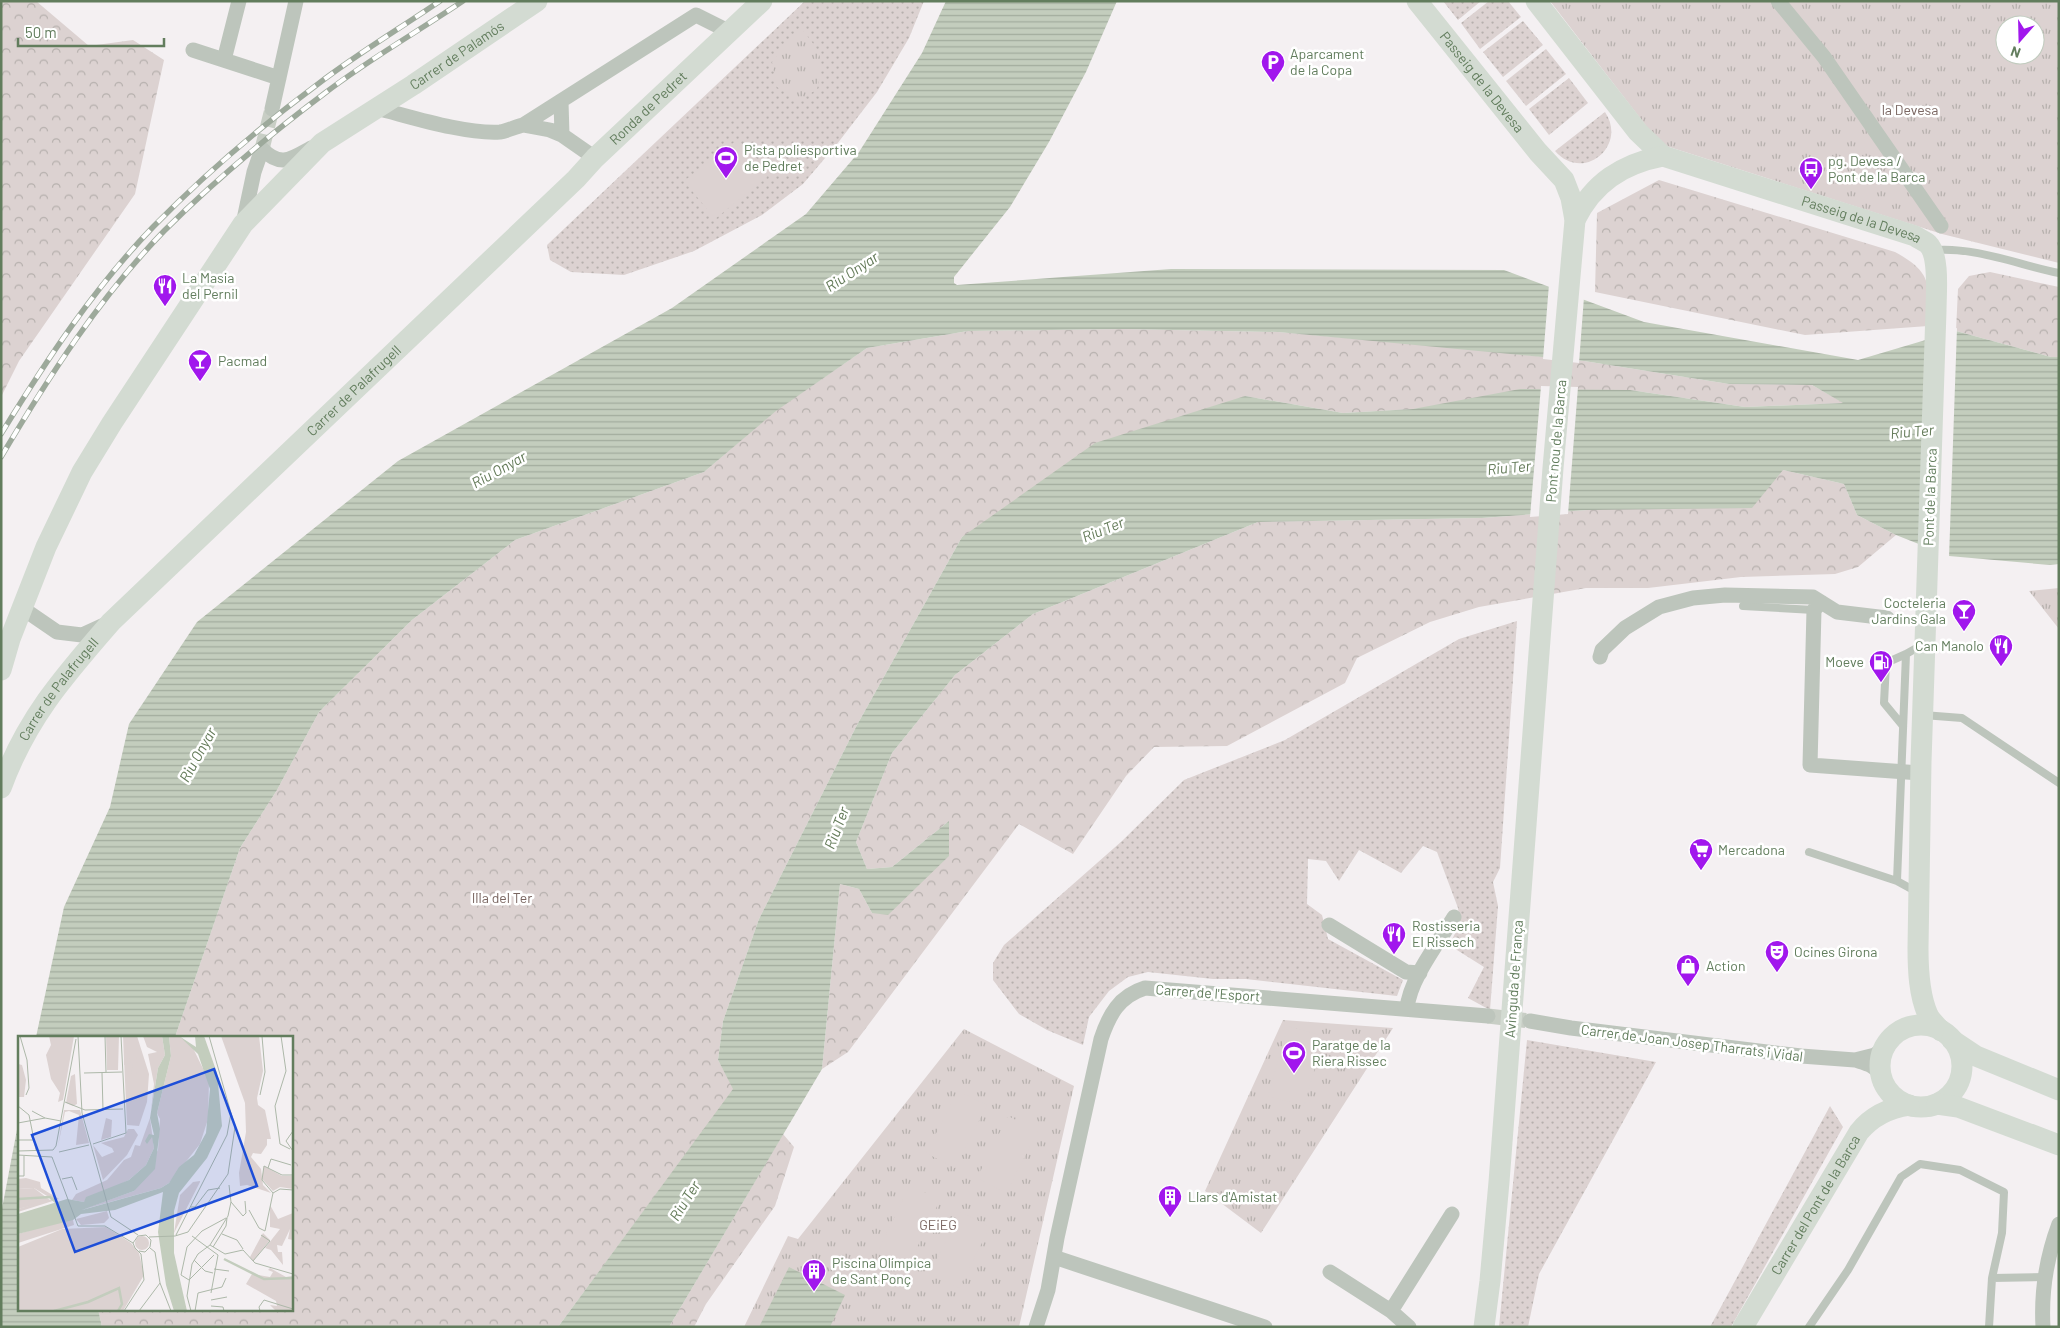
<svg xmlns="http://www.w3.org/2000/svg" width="2060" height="1328" viewBox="0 0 2060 1328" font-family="Barlow,sans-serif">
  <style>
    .grass { fill: url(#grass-dots) }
    .forest { fill: url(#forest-crowns) }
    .park { fill: url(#park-tufts); fill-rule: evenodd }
    .garden { fill: #dcd2d1 }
    .water { fill: url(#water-rules) }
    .pier { fill: #f4f0f2 }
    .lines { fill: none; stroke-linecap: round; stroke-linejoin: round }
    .street-tunnel { stroke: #c8cec5; stroke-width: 15; stroke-dasharray: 15 8; stroke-linecap: butt }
    .lane { stroke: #bdc5bc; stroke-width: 8 }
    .street { stroke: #bdc5bc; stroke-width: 15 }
    .secondary { stroke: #d3dbd2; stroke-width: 21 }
    .rail-casing { stroke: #9da99b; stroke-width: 5.5 }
    .rail { stroke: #fff; stroke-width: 4; stroke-dasharray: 11; stroke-linecap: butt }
    .labels { text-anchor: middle; stroke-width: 5; stroke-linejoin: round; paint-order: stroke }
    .poi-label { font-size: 14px; fill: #627d5d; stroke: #fff; text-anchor: start }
    .street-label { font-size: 14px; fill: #627d5d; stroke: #fff }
    .park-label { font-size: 14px; fill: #7a6661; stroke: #fff }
    .water-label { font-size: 15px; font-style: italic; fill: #637a58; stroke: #fff }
    .inset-river { fill: none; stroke: #c3cdbd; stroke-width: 2.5 }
    .inset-road { fill: none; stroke: #adb8a9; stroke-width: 1 }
    .view { fill: #1d4ed8; fill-opacity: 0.15; stroke: #1d4ed8; stroke-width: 2.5 }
    .inset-edge { fill: none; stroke: #627d5d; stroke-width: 2.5 }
  </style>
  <defs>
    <pattern id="grass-dots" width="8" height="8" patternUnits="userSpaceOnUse" patternTransform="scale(1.25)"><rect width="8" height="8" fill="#dcd2d1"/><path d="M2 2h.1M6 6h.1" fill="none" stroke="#b6b0ad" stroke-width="1.8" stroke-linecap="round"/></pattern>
    <pattern id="forest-crowns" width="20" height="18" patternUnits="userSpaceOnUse" patternTransform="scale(1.25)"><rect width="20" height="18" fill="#dcd2d1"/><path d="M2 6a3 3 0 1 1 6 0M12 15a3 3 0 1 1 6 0" fill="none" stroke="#b6b0ad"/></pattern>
    <pattern id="park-tufts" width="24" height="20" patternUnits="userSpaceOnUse" patternTransform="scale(1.25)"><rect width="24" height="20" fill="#dcd2d1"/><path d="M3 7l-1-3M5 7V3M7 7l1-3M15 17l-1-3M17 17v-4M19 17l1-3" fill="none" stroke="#b6b0ad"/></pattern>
    <pattern id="water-rules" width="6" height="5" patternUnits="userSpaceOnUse" patternTransform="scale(1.25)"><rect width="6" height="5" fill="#c3cdbd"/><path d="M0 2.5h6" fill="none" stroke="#a2ac9d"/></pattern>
  </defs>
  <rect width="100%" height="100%" fill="#f4f0f2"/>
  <path class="grass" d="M805,1H924L909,38L877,92L837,144L803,184L762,215L694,251L624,275L571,272L550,260L547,245Z
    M1443,1H1481L1458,20Z
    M1489,1H1508L1521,17L1480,49L1461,23Z
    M1523,21L1543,45L1503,77L1483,52Z
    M1546,49L1566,74L1526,106L1506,81Z
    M1569,78L1588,103L1549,135L1529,109Z
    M1605,112C1628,146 1583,183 1555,151Z
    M1517,621L1500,868L1493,882L1498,906L1490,1010L1468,998L1484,967L1449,945L1460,924L1458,908L1437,852L1423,846L1401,873L1359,850L1339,881L1326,861L1308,859L1307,904L1322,915L1328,939L1403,980L1397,996L1246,979H1213L1148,972L1128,977L1109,991L1089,1017L1083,1045L1047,1030L1019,1014L993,980V963L1004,945L1122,841L1184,780L1285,740L1459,639Z
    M1527,1040L1656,1062L1539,1274L1528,1327H1499Z
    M1830,1106L1843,1127L1731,1327H1710Z"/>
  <path class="forest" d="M1,1H36L89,46L133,40L164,60L135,194L19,361L1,397Z
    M1659,180L1895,252C1934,273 1929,286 1928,326L1805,335L1595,292L1597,213Z
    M1990,272L2059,287V357H2051L1956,331L1958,289L1969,276Z
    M1123,329L1278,332L1429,345L1584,361L1729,384L1812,385L1844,403L1745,407L1630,390L1413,409L1343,413L1245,396L962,537L857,725L759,919L723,1021L718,1060L734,1089L558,1327H102L98,1309H291V1037H175L240,848L277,790L319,712L412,620L515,540L704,472L775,411L867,348L968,331Z
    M1783,470L1844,484L1857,515L1896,535L1858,567L1835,574L1741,577L1648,588H1586L1479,607L1430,622L1357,658L1345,683L1227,746L1154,747L1126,776L1073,854L1019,824L848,1052L822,1069L840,884L859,889L872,913L949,821L892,867L867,869L856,842L892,753L955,675L1033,614L1258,522L1482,518L1587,510Z
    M783,1134L794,1147L775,1206L706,1304L694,1327H669Z"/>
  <path class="park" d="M1550,1H2059V263L1942,234L1660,144ZM2005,25H2035V55H2005Z
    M800,27C820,52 826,56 817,89L799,101L777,87L772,62Z
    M2059,588V629L2029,591Z
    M1283,1020L1393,1028L1261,1233L1205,1191Z
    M964,1029L1074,1086L1019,1327H744L788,1236L798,1239Z"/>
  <path class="garden" d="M737,140L767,177L715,219L684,181Z
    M1288,1026L1324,1036L1304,1106L1268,1096Z
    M958,1091L987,1105L955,1168L926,1153Z
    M1008,1116L1038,1131L1006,1193L977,1178Z
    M910,1185L940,1200L909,1264L879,1249Z
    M961,1212L990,1227L959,1288L929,1274Z"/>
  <path class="water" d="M946,1H1117L1086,72L1049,142L1010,207L954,277V283L957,285L1171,269L1504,270L1644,322L1858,360L1956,331L2051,357H2059V564L2050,565L1949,556L1896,535L1857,515L1844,484L1783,470L1752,508L1587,510L1482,518L1258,522L1033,614L955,675L892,753L856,842L867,869L892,867L949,821V856L888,915L872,913L859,889L840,884L822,1069L669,1327H558L733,1089L718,1060L723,1021L759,919L857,725L962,537L1095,443L1245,396L1343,413L1413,409L1520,389L1630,390L1745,407L1843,403L1812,385L1729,384L1584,361L1278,332L1123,329L968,331L867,348L776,411L704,472L515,540L412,620L319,712L277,790L240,848L175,1037H36L64,907L110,807L129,724L197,622L398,461L672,308L806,214L859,152L922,53Z
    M19,1119V1309H98L102,1327H1V1214Z
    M789,1267L845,1295L830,1327H759Z"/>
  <path class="pier" d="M1549,284L1584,297L1579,363L1543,359Z
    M1957,328L1949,558L1920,547L1927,337Z
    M1541,386L1578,387L1568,514L1530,517Z"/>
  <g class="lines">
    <path class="street-tunnel" d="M262,149L272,109
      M1488,1016L1530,1021"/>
    <path class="lane" d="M1935,250C1976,247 2019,265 2059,273
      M1743,606L1814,610
      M1923,715L1962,718L2059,783
      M1903,726L1884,703L1886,663L1906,654
      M1809,852L1897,881
      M1917,892L1897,881L1906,654L1922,645
      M1809,1327L1848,1270L1901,1177L1920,1164L1960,1170L2004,1192L2002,1233L1992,1278
      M1989,1327L1992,1278L2046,1277"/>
    <path class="street" d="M1778,1L1824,57L1941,226
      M193,50L279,78
      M224,60L239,1
      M561,102L562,135
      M376,108C412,117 464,134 500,132C507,131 515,127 523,125L696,15L730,32
      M272,109L296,1
      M523,125L550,130L562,135L595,158
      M243,224L254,172L262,149C281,168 291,159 311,148
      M1821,602L1814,610L1810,765L1920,773
      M22,608L57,632L82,635L106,624
      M1600,657L1602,650L1625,628L1659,607L1693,598L1725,595L1813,597L1837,612L1887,618
      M1329,925L1406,972L1420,973
      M1407,1009C1409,980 1439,942 1454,917
      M1530,1021L1571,1028L1801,1056L1855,1060
      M1880,1075C1876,1065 1864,1063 1855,1060L1875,1055L1884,1048
      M1054,1257L1265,1327
      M1330,1272L1391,1311L1409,1327
      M1391,1311L1452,1214
      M1036,1327L1048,1290L1057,1238L1101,1039C1109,1015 1119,996 1145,988L1488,1016
      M2043,1327C2041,1292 2047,1256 2059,1224"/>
    <g class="secondary">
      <path id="s1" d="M1417,1L1538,152L1564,180L1571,198L1575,220L1553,468L1499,1182L1490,1281L1484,1327"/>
      <path id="s2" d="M1536,1L1638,132L1663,156L1915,236C1919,239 1925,241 1928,244C1940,256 1936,294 1936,311L1921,762L1918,948C1918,970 1919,995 1928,1015C1931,1021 1937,1026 1941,1031"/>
      <path d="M1575,220C1593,183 1622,164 1663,156"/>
      <path id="s3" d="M1,670L10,639L46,547L82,472L112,423L243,224L322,143L413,85L537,1"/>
      <path id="s4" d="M1,788C26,719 64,676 111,622L576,179L595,158L762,1"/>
      <circle cx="1921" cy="1066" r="41"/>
      <path d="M1952,1040L1976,1056L2059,1090"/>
      <path d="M1937,1104L1958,1107L2059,1145"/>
      <path id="s5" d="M1743,1327L1859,1132C1872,1116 1889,1108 1909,1105"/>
    </g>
    <g class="rail-casing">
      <path id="rail" d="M1,434C46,361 93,289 153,227C203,176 260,127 318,84C357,54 399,29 440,1
        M1,457C48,378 99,298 164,231C214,181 268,136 325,93C368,60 417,32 463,1"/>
    </g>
    <use href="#rail" class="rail"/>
  </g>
  <defs>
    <g id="parking-pin" transform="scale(1.25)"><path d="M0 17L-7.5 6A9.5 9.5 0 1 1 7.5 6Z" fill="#a117ed" stroke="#fff"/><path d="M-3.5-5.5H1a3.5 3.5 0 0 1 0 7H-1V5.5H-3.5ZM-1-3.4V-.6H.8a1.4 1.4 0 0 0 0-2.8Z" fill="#fff"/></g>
    <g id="stadium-pin" transform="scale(1.25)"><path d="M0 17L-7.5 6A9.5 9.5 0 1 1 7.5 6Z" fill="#a117ed" stroke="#fff"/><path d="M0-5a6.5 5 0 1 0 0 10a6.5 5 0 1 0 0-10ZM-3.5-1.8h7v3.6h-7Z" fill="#fff"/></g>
    <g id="bus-pin" transform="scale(1.25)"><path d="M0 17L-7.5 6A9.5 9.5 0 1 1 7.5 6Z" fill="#a117ed" stroke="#fff"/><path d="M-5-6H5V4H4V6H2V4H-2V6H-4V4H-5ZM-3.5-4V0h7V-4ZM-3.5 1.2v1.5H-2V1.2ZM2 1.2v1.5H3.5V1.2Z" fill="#fff"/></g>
    <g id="restaurant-pin" transform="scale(1.25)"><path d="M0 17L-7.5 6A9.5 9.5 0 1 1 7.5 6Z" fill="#a117ed" stroke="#fff"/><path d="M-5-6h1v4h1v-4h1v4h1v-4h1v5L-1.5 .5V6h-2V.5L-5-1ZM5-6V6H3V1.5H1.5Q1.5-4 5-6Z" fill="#fff"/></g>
    <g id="bar-pin" transform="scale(1.25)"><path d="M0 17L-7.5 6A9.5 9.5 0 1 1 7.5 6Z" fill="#a117ed" stroke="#fff"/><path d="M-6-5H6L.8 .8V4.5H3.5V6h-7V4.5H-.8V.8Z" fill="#fff"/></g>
    <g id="fuel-pin" transform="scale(1.25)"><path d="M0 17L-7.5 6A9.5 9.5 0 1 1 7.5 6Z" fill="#a117ed" stroke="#fff"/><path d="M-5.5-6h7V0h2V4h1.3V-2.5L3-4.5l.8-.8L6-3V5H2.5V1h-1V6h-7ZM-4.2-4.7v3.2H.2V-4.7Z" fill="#fff"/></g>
    <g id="supermarket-pin" transform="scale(1.25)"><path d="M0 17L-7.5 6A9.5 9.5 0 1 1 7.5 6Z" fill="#a117ed" stroke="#fff"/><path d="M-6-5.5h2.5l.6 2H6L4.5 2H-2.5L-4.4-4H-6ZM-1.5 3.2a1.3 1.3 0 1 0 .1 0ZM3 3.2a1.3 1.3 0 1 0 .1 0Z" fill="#fff"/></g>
    <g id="theatre-pin" transform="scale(1.25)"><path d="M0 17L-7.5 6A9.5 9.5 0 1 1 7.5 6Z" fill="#a117ed" stroke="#fff"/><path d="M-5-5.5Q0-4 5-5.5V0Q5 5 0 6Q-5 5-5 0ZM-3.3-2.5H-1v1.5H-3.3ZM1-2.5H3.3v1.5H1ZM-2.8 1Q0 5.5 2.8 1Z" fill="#fff"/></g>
    <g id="shop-pin" transform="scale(1.25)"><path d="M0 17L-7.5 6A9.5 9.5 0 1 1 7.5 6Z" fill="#a117ed" stroke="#fff"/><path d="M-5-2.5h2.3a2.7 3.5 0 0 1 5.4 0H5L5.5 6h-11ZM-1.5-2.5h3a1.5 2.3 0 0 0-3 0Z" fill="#fff"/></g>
    <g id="building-pin" transform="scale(1.25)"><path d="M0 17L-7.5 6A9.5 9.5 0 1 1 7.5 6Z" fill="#a117ed" stroke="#fff"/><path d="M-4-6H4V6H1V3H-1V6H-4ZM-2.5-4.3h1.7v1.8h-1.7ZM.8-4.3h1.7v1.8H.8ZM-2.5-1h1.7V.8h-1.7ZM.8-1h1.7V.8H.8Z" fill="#fff"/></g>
  </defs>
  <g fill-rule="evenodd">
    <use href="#parking-pin" x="1273" y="62"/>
    <use href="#stadium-pin" x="726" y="158"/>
    <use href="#bus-pin" x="1811" y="169"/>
    <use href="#restaurant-pin" x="165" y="286"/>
    <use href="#bar-pin" x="200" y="361"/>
    <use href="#bar-pin" x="1964" y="611"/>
    <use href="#restaurant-pin" x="2001" y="646"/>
    <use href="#fuel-pin" x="1881" y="662"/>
    <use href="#supermarket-pin" x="1701" y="850"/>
    <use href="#restaurant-pin" x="1394" y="934"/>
    <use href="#theatre-pin" x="1777" y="952"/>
    <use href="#shop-pin" x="1688" y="966"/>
    <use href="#stadium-pin" x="1294" y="1053"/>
    <use href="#building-pin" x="1170" y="1197"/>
    <use href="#building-pin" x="814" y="1271"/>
  </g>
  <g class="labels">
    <g class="poi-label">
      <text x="1290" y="59">Aparcament<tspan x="1290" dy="16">de la Copa</tspan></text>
      <text x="744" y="155">Pista poliesportiva<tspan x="744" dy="16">de Pedret</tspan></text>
      <text x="1828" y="166">pg. Devesa /<tspan x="1828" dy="16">Pont de la Barca</tspan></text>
      <text x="182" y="283">La Masia<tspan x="182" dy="16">del Pernil</tspan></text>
      <text x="218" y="366">Pacmad</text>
      <text x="1946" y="608" text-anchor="end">Cocteleria<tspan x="1946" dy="16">Jardins Gala</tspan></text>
      <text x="1984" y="651" text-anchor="end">Can Manolo</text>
      <text x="1864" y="667" text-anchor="end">Moeve</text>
      <text x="1718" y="855">Mercadona</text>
      <text x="1412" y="931">Rostisseria<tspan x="1412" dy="16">El Rissech</tspan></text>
      <text x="1794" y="957">Ocines Girona</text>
      <text x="1706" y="971">Action</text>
      <text x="1312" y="1050">Paratge de la<tspan x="1312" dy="16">Riera Rissec</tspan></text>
      <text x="1188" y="1202">Llars d'Amistat</text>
      <text x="832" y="1268">Piscina Olímpica<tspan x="832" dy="16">de Sant Ponç</tspan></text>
    </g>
    <g class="street-label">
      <text dy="5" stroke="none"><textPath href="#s3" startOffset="784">Carrer de Palamós</textPath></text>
      <text dy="5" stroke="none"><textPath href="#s1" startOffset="104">Passeig de la Devesa</textPath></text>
      <text dy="5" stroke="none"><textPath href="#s4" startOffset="944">Ronda de Pedret</textPath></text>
      <text dy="5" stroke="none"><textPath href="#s2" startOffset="409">Passeig de la Devesa</textPath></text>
      <text dy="5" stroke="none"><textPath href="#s4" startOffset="536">Carrer de Palafrugell</textPath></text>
      <text transform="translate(1556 441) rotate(-85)" y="5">Pont nou de la Barca</text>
      <text transform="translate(1930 497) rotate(-88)" y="5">Pont de la Barca</text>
      <text dy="5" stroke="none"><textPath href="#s4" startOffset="115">Carrer de Palafrugell</textPath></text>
      <text transform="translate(1514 979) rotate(-86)" y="5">Avinguda de França</text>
      <text transform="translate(1208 993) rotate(4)" y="5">Carrer de l'Esport</text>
      <text transform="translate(1692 1043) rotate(7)" y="5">Carrer de Joan Josep Tharrats i Vidal</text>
      <text dy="5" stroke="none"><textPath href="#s5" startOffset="142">Carrer del Pont de la Barca</textPath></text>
    </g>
    <g class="park-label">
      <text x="1910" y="115">la Devesa</text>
      <text x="502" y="903">Illa del Ter</text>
      <text x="938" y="1230">GEiEG</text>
    </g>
    <g class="water-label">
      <text transform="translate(852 272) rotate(-33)" y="5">Riu Onyar</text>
      <text transform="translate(1912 432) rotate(-5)" y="5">Riu Ter</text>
      <text transform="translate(1509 468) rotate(-5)" y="5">Riu Ter</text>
      <text transform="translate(499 470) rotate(-29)" y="5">Riu Onyar</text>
      <text transform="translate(1103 530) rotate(-22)" y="5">Riu Ter</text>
      <text transform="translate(198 755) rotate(-61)" y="5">Riu Onyar</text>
      <text transform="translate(837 828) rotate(-69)" y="5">Riu Ter</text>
      <text transform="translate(685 1201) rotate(-58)" y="5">Riu Ter</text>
    </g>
  </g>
  <g transform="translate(18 1036)">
    <rect width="275" height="275" fill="#f4f0f2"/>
    <path d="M46,74H62L71,107L58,109L61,79L51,75L47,76L40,110ZM110,93H116L120,99L109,119L85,144L75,109L84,121L91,118L96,116L94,112L83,107L106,101ZM182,145V146L156,197L162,159L175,146ZM117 207a7 7 0 1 1 14 0a7 7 0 1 1-14 0Z" fill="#dcd2d1"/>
    <path d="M31,0H56L45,64L40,66L42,57L33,43L28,19L33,9ZM125,0H144L147,19L140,32L133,75L136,48L130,18L139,16L129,11ZM151,0H161L175,12L191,45L190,83L182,108L151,147L143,152L63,174L116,155L140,114L142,83L139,77L153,20ZM203,0H241L245,35L239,62L240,69L247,74L253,103H249V109L243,118L235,117L233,121L243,133L245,149L253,157L229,149L222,150L221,137L228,96L227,67ZM132,82L136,112L128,129L111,144L66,166L54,164L58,158L89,144L106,124L113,121L117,109L122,110ZM16,152L33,165L0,173V153ZM252,169L260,183L275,177V204L270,203L272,193L264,210L259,209L260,216H264L265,229L253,214L247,212L262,193L252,191ZM89,175L91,182L86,187L63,189L58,183ZM46,184H55L56,189L0,207V198ZM252,232L268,241L275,240V275H258L252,269L259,270L258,265L228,248L234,238L252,241L255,236L250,234Z" fill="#dcd2d1"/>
    <path d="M88,0H101L100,34H89ZM105,0H119L131,38L129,66L121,90L109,89ZM57,38L59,68L55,70L48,67L53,40ZM88,82L94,84L93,101L83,104ZM246,130L264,140H275V153L262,151L255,155L244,143ZM8,142L22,146L23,152L41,163L0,176V173L34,163L16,152L0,153V143ZM88,191L113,207L121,217L126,239L105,275H0V211L44,193ZM245,197L252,204L235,225L232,221Z" fill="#dcd2d1"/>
    <path d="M112,14L118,21L119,38H113L115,26L106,29V23L112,22ZM0,28L4,29L8,44L6,61H0Z" fill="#dcd2d1"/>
    <path d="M144,0H151L153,20L139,77L142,93L137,133L116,155L64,174L143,152L151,147L161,131L176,119L188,97L192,53L180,18L161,0L178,11L177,0H186L199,37L204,90L189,122L161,157L156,175V217L169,275H156L148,249L140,196L145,156L97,174L63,178L55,184L0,198V178L49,163L66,166L68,161L111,144L128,129L136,112L134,101L129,108L127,105L131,98L136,99L132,82L140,32L147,19Z" fill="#c3cdbd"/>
    <path class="inset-river" d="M0,163L32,161L39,167M206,223L246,243L275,242M36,275L70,266L101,252L104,268L100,275"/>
    <path class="inset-road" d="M2,0L9,24L11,52L8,59M60,0L64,77L93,181M87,0L88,36M263,0L268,35L257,70L262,108L272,113M66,37L104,36M84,37L85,74M242,59L247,36L244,0M47,66L67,74L105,73M0,70L11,79L18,114M14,75L27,82L43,85M0,87L27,82M275,95L268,105L275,115M0,104H17M75,108L108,97L103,0M35,114L38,110L58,3M0,115L35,114M41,116L71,109M0,119L34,121M34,121L60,190H87L115,207M250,132L253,123L273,129M0,140H6V120M44,143L54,141L59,154M255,157L244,144L246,130L264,139H275M213,166L225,180L228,177L227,165M173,171H177L190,154L202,152M231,174L241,192L247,195L255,157L262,153L275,154M93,181L120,199M204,198L219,204L225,213M158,199L209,99L213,77M174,200L200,219L193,257M131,201L157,200L170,196L210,138L217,91L191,0M192,209L207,218L225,214L237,227L275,238M195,211L208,190L209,182M132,212L137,216L142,247L153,275M176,224L187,235L195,237M235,225L252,205L243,199M196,233L211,235M171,244L163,239L169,211L184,195L208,182M171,244L196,219M193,264L209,261M193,270L205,271L206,275M106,275L126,244L123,218L117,212L115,207L120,200L128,199L133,204L132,211L127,216L121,215M121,275L142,247M173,275L169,260L174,228L180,218L192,209L210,180L213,166L211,149M177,275L180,257L204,251L208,242M242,275L241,271L246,264L275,273"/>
    <path class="view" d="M196,33L239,150L57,216L14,99Z"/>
    <rect width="275" height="275" class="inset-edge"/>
  </g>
  <rect width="2060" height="1328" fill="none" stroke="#627d5d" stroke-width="5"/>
  <g transform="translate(2020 40) rotate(200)"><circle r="24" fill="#ffffff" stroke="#c0cbbe"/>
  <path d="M0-4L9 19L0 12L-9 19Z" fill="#a117ed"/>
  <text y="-8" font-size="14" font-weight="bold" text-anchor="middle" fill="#627d5d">N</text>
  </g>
  <path d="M18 38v8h146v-8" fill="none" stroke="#627d5d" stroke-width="2.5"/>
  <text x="25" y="38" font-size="15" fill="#627d5d" stroke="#ffffff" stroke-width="4" paint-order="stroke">50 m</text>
</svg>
